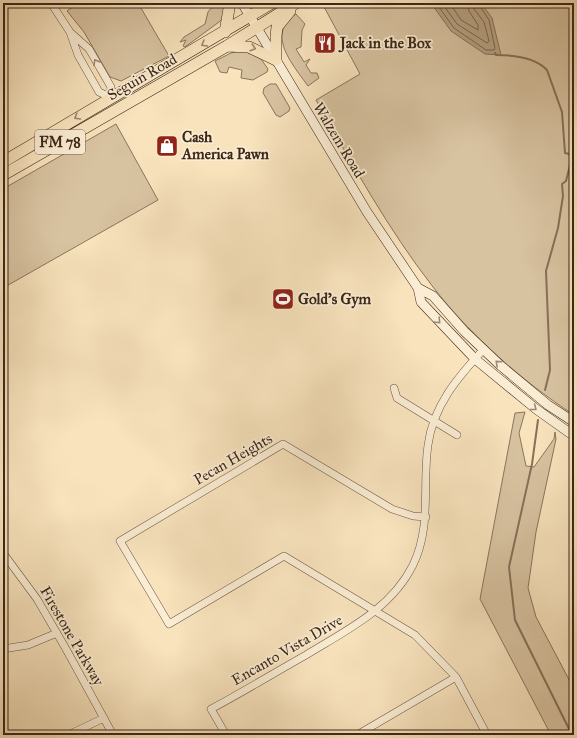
<svg xmlns="http://www.w3.org/2000/svg" width="577" height="738" viewBox="0 0 577 738" font-family="'IM FELL Great Primer',serif">
  <style>
    .green { fill: #d8c3a1; stroke: #8a755c }
    .water { fill: #b8a385; stroke: #867159 }
    .lines { fill: none; stroke-linecap: round; stroke-linejoin: round }
    .shore { stroke: #7a654e; stroke-width: 1 }
    .stream { stroke: #867159; stroke-width: 2 }
    .street-casing { stroke: #6b5641; stroke-width: 8 }
    .secondary-casing { stroke: #3c2718; stroke-width: 10 }
    .primary-casing { stroke: #3c2718; stroke-width: 12 }
    .street { stroke: #faedd4; stroke-width: 7 }
    .secondary { stroke: #faedd4; stroke-width: 9 }
    .primary { stroke: #f8e3bd; stroke-width: 11 }
    .oneway { stroke: #9a856a }
    .oneway2 { stroke: #9b8a76 }
    .labels { text-anchor: middle; stroke-width: 3.5; stroke-linejoin: round; paint-order: stroke }
    .shield { fill: #faedd4; stroke: #756250; stroke-width: 1 }
    .shield-label { font-size: 14px; font-weight: bold; fill: #3c2718 }
    .poi-label { font-size: 15px; font-weight: bold; fill: #3c2718; stroke: #faedd4; text-anchor: start }
    .street-label { font-size: 15px; fill: #3c2718; stroke: #faedd4 }
  </style>
  <rect width="100%" height="100%" fill="#f8e3bd"/>
  <filter id="stains"><feTurbulence type="fractalNoise" baseFrequency=".005" numOctaves="4"/><feColorMatrix values="0 0 0 0 .2 0 0 0 0 .09 0 0 0 0 .02 0 0 0 .5 -.17"/></filter>
  <radialGradient id="worn" r=".72"><stop offset=".6" stop-color="#630" stop-opacity="0"/><stop offset="1" stop-color="#630" stop-opacity=".3"/></radialGradient>
  <path class="green" d="M79,3H138L169,56L121,81L110,77L84,32L67,11Z
    M211,3H225L223,18L219,22L185,47L183,46L186,40L180,42L184,37L205,24L208,12L212,7Z
    M322,3H574V415C522,381 471,336 433,287C388,229 352,164 316,100L360,74Z
    M296,14L305,24L302,30L301,47L296,49L304,62L310,59L306,65L311,73H317L319,78L308,86C293,65 265,34 296,14Z
    M243,50L261,59L268,69L267,72L253,80L241,78L242,70L229,67L227,73L220,72L215,61L231,53Z
    M270,84H276L290,108L289,111L280,117L276,115L263,93L264,88Z
    M116,124L158,200L3,288V189Z
    M525,412L519,433L526,466L534,467L554,439L555,432L556,439L536,532L528,588L536,617L574,689V735H551L480,599L515,413Z"/>
  <path class="water" d="M431,3H481L492,18L501,55L485,54L451,31Z"/>
  <g class="lines">
    <path class="shore" d="M436,3L454,28L486,50H494L495,48L489,20L478,3
      M442,3L457,24L487,43L489,41L484,22L474,9L473,3
      M450,3L461,20L478,30V25L469,11L467,3"/>
    <path class="stream" d="M495,53L496,55C514,55 535,57 547,70L562,112L565,153L574,155
      M545,390L550,370L546,271L558,228L563,196L562,184L566,181L570,165L574,157
      M538,420L532,464L509,567L515,620L572,735"/>
    <g class="street-casing">
      <path id="street" d="M51,3L70,32L78,55L99,92L110,97L111,87L89,49L70,32
        M394,388L397,398L457,435
        M426,517L413,516L392,509L283,444L120,541L169,624L284,556L415,635L456,677L487,735
        M3,553L37,599L66,649L113,735
        M3,649L28,645L57,633
        M68,735L104,718
        M226,735L211,709C243,692 274,673 306,655C347,630 391,609 413,565C432,526 422,485 428,445C433,406 458,377 483,350
        M357,735L456,677"/>
    </g>
    <g class="secondary-casing">
      <path id="secondary" d="M242,3L367,212L418,288L421,302L475,359L536,409L574,436
        M418,288L433,296L464,331L501,366L548,405L574,422"/>
    </g>
    <g class="primary-casing">
      <path id="primary" d="M225,32L230,3
        M227,46L249,47L276,60
        M276,60V36L277,27L290,11
        M3,162L272,3
        M3,175L227,46L296,3"/>
    </g>
    <use href="#street" class="street"/>
    <use href="#secondary" class="secondary"/>
    <use href="#primary" class="primary"/>
  </g>
  <defs><path id="oneway-chevron" d="M-2-3.5L2.5 0L-2 3.5" fill="none" stroke-width="1.6" stroke-linecap="round" stroke-linejoin="round"/></defs>
  <g class="oneway">
    <use href="#oneway-chevron" transform="translate(204 44) rotate(150)"/>
    <use href="#oneway-chevron" transform="translate(253 48) rotate(17)"/>
    <use href="#oneway-chevron" transform="translate(77 117) rotate(149)"/>
  </g>
  <g class="oneway2">
    <use href="#oneway-chevron" transform="translate(96 62) rotate(-119)"/>
    <use href="#oneway-chevron" transform="translate(438 321) rotate(47)"/>
    <use href="#oneway-chevron" transform="translate(498 363) rotate(-138)"/>
    <use href="#oneway-chevron" transform="translate(534 408) rotate(38)"/>
  </g>
  <defs>
    <g id="restaurant-square" transform="scale(1.15)"><rect x="-9" y="-9" width="18" height="18" rx="4" fill="#8f2418" stroke="#faedd4"/><path d="M-5-6h1v4h1v-4h1v4h1v-4h1v5L-1.5 .5V6h-2V.5L-5-1ZM5-6V6H3V1.5H1.5Q1.5-4 5-6Z" fill="#fff"/></g>
    <g id="shop-square" transform="scale(1.15)"><rect x="-9" y="-9" width="18" height="18" rx="4" fill="#8f2418" stroke="#faedd4"/><path d="M-5-2.5h2.3a2.7 3.5 0 0 1 5.4 0H5L5.5 6h-11ZM-1.5-2.5h3a1.5 2.3 0 0 0-3 0Z" fill="#fff"/></g>
    <g id="stadium-square" transform="scale(1.15)"><rect x="-9" y="-9" width="18" height="18" rx="4" fill="#8f2418" stroke="#faedd4"/><path d="M0-5a6.5 5 0 1 0 0 10a6.5 5 0 1 0 0-10ZM-3.5-1.8h7v3.6h-7Z" fill="#fff"/></g>
  </defs>
  <g fill-rule="evenodd">
    <use href="#restaurant-square" x="325" y="43"/>
    <use href="#shop-square" x="167" y="146"/>
    <use href="#stadium-square" x="283" y="299"/>
  </g>
  <g class="labels">
    <rect class="shield" x="35" y="130" width="50" height="24" rx="3"/>
    <g class="shield-label">
      <text x="60" y="147">FM 78</text>
    </g>
    <g class="poi-label">
      <text x="340" y="48">Jack in the Box</text>
      <text x="182" y="142">Cash<tspan x="182" dy="17">America Pawn</tspan></text>
      <text x="298" y="304">Gold's Gym</text>
    </g>
    <g class="street-label">
      <text transform="translate(142 77) rotate(-30)" y="5">Seguin Road</text>
      <text transform="translate(339 140) rotate(59)" y="5">Walzem Road</text>
      <text transform="translate(233 459) rotate(-30)" y="5">Pecan Heights</text>
      <text transform="translate(72 636) rotate(60)" y="5">Firestone Parkway</text>
      <text transform="translate(287 650) rotate(-30)" y="5">Encanto Vista Drive</text>
    </g>
  </g>
  <rect width="577" height="738" fill="none" stroke="#f8e3bd" stroke-width="16"/>
  <rect x="4" y="4" width="569" height="730" fill="none" stroke="#3c2718" stroke-width="2"/>
  <rect x="8" y="8" width="561" height="722" fill="none" stroke="#3c2718"/>
  <rect width="100%" height="100%" filter="url(#stains)"/>
  <rect width="100%" height="100%" fill="url(#worn)"/>
</svg>
